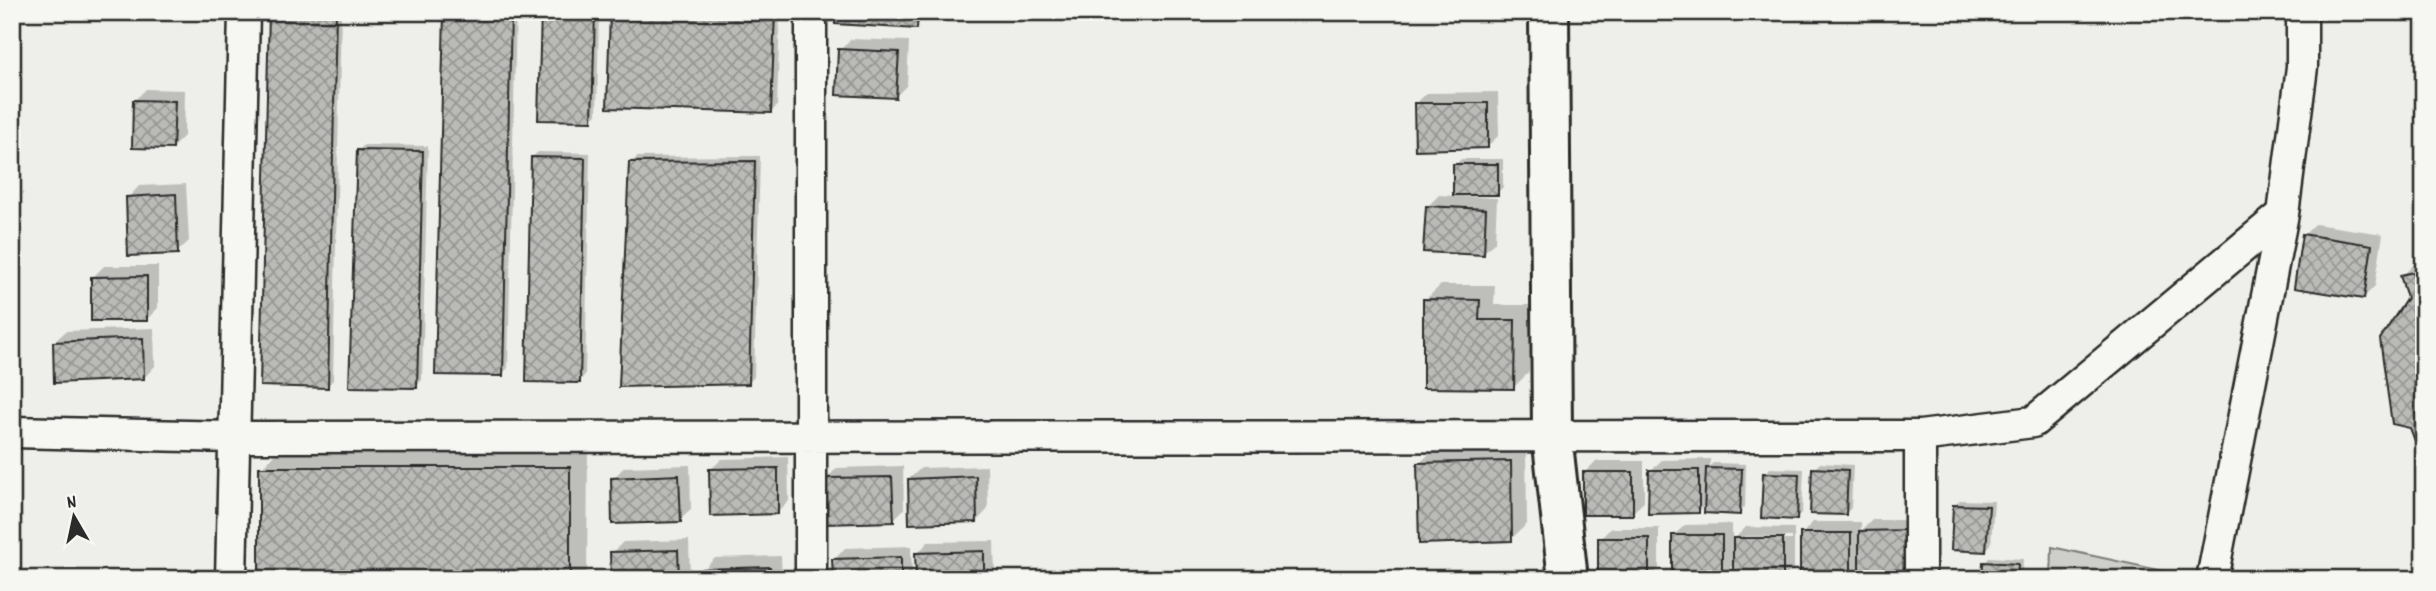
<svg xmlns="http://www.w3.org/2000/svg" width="2436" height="591" viewBox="0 0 2436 591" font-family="Dekko,sans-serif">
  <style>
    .green { fill: #cececa; stroke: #7c7c7a; stroke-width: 2 }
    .shadow { fill: #0003; fill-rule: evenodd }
    .building { fill: url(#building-cross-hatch); stroke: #2b2b2b; stroke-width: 2 }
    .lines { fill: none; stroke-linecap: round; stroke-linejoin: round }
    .minor-casing { stroke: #2b2b2b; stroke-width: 35 }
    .tertiary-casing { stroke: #2b2b2b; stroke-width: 44 }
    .minor { stroke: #f6f6f2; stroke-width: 30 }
    .tertiary { stroke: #f6f6f2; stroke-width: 38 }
  </style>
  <defs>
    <pattern id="building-cross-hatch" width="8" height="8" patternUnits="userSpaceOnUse" patternTransform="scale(1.75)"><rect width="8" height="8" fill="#babab7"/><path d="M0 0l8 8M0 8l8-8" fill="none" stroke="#979795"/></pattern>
  </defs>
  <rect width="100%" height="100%" fill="#eeeeea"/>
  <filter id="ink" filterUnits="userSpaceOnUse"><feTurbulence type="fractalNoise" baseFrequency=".0143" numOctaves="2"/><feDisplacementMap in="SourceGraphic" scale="14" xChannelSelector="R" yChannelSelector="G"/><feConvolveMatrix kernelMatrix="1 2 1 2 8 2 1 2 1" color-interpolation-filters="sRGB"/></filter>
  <g filter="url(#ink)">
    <path class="green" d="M2052,547L2191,577V579H2051Z"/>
    <path class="shadow" d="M271,12H341L333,380L327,386Z
      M446,12H516L508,368L502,374Z
      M542,12H599L597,114L591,119Z
      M612,12H780L777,106L771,112Z
      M837,12H928L916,27Z
      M851,39L909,41L907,85L896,96L840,50Z
      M146,89L185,90L184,136L173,147L135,100Z
      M1498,92L1499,135L1487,147L1415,104L1427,93Z
      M364,145L428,146L422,380L416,386L358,151Z
      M538,152L590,153L585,375L579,381L532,157Z
      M760,156L754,377L749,382L631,163L637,157Z
      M1461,159H1503V187L1497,193H1460V196L1497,198L1495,242L1483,253L1427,207L1439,195L1455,196V165Z
      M186,184L189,241L177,252L128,198L139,186Z
      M2315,224L2383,234L2375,286L2364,297L2304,235Z
      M2424,255V448L2409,298L2402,276Z
      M104,266H158V308L147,319L93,277Z
      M1441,285H1495L1494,305H1530L1529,372L1514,387L1425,300Z
      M154,328L155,366L144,378L54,342L66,331Z
      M1526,447L1527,524L1511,539L1419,464L1435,448Z
      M279,450H588L587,579H261V468Z
      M788,457L789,501L778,512L710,470L722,459Z
      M1710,459V466L1713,463L1746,464L1745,507L1739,513L1706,504L1698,512L1650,471L1662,460Z
      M1596,461H1644V502L1632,513L1585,472Z
      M1820,463L1853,465L1851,508L1845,514L1814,469Z
      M690,465L691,509L680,520L613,479L624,467Z
      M903,466L904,509L893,520L826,479L837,468Z
      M987,466L988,509L977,521L909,479L921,468Z
      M1770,468L1804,469L1802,512L1796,518L1765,474Z
      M1960,500L1994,501L1991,544L1986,550L1954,506Z
      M1872,520H1920L1850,575L1802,534L1813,522H1861V531Z
      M1732,524V541L1746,527L1794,528V568L1783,579H1735V563L1721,577L1673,536L1685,525ZM1744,536L1792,537V540H1744Z
      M1611,528H1659V568L1649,579L1600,539Z
      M689,540L690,579H612V553L623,542Z
      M994,541L995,579H917V554L928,542Z
      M911,546L912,579H834V560L845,548Z
      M781,556L782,579H704V569L715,558Z
      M1990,557L2023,559L2022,579H1983L1984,563Z"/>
    <path class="building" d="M269,12H336L328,388L260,386Z
      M444,12H511L503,376L435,375Z
      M541,12H595L592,121L538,120Z
      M610,12H775L771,113L607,108Z
      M835,12H918L917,29L835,24Z
      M838,49L899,52L896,98L836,95Z
      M133,100L175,101L173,149L132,148Z
      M1414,103H1488V148L1415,150Z
      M357,150L423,151L417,388L349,387Z
      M531,157L585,158L580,383L526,382Z
      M755,161L749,384L619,387L629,162Z
      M1453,164H1498V195H1453Z
      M176,194L178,254L128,256L126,197Z
      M1426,206L1486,209L1484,255L1423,252Z
      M2302,234L2372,245L2364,299L2294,288Z
      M2424,270V450L2419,451L2410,428L2392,424L2380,339L2407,298L2400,275Z
      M147,276V321H91V277Z
      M1423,299L1480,300L1479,320H1515L1514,389L1423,388Z
      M143,338L144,379L54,383L53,342Z
      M1511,461L1512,541L1419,544L1417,463Z
      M259,467H570V579H259Z
      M778,468V514L710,516L709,469Z
      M1706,468L1742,469L1740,515L1704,513Z
      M1812,468L1848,470L1846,515L1810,514Z
      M1649,470H1699V513L1648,514Z
      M1583,472H1633V515H1583Z
      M1763,473L1799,474L1797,520L1761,518Z
      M679,475L681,522L612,524L611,478Z
      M976,476L977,522L909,524L908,479Z
      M892,477L894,522L825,524L824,478Z
      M1953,505L1989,506L1986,552L1951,550Z
      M1909,530V574H1859V531Z
      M1800,533H1851V577L1800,576Z
      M1672,535H1722V579H1672Z
      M1598,538H1649V579H1598Z
      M1733,538H1783V579H1733Z
      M678,550L679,579H611L610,552Z
      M984,551V579H916L915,553Z
      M901,557V579H833L832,559Z
      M1983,562L2018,564L2017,579H1982Z
      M770,567L771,579H702V569Z"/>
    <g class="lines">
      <g class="minor-casing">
        <path id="minor" d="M12,432L232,437L1920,436L2033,422L2283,214
          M1920,436V579
          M231,579L244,12
          M811,579V12
          M2212,579L2283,214L2302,67V12"/>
      </g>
      <g class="tertiary-casing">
        <path id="tertiary" d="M1549,12L1552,435L1568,579"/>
      </g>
      <use href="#minor" class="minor"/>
      <use href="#tertiary" class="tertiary"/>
    </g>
  </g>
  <rect width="2436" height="591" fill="none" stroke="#f6f6f2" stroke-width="42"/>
  <rect x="21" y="21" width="2394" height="549" fill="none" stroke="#2b2b2b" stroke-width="2.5" filter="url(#ink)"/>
  <g transform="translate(74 517) rotate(351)" stroke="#f6f6f2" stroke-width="5" paint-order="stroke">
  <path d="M0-5L12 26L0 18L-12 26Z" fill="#2b2b2b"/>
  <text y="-10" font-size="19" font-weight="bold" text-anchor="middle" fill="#2b2b2b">N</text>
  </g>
</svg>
